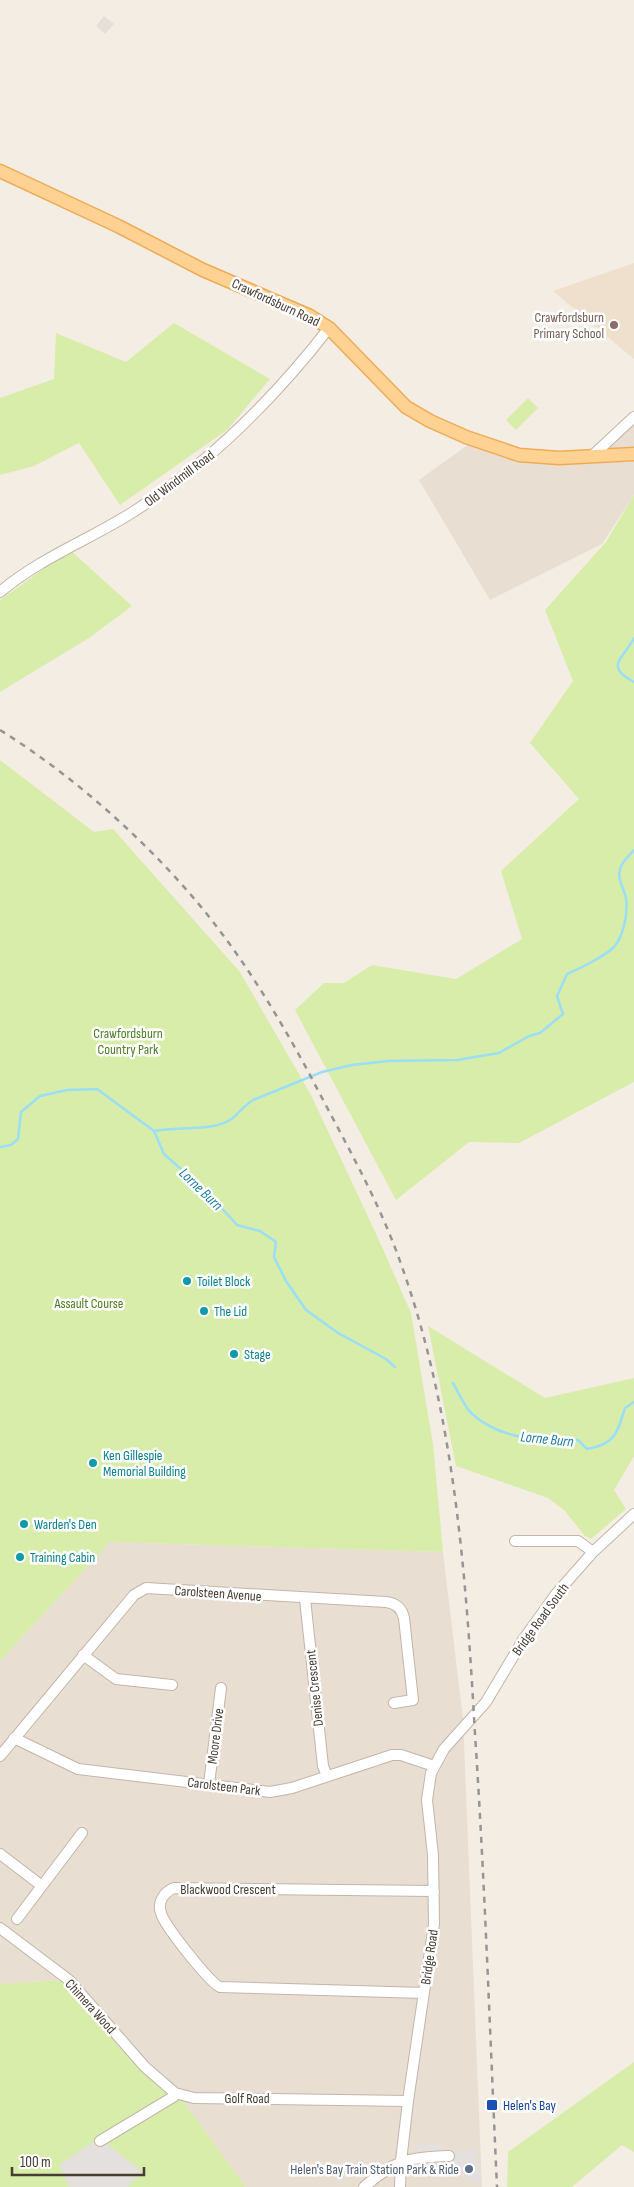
<svg xmlns="http://www.w3.org/2000/svg" width="634" height="2187" viewBox="0 0 634 2187" font-family="'Sofia Sans Condensed',sans-serif">
  <style>
    .residential { fill: #e9ded2 }
    .industrial { fill: #e6dfd9 }
    .education { fill: #efe0cd }
    .green { fill: #d8eda9 }
    .parking { fill: #e4e0dd }
    .lines { fill: none; stroke-linecap: round; stroke-linejoin: round }
    .stream { stroke: #9adef7; stroke-width: 2.5 }
    .minor-casing { stroke: #c3b6a9; stroke-width: 12 }
    .major-casing { stroke: #efac57; stroke-width: 15 }
    .minor { stroke: #fff; stroke-width: 10 }
    .major { stroke: #ffd192; stroke-width: 12 }
    .rail { stroke: #959595; stroke-width: 2.5; stroke-dasharray: 6 6; stroke-linecap: butt }
    .education-dot { fill: #8d6e63; stroke: #fff; stroke-width: 2 }
    .culture-dot { fill: #0f9aa8; stroke: #fff; stroke-width: 2 }
    .transit-dot { fill: #1a4fb4; stroke: #fff; stroke-width: 2 }
    .service-dot { fill: #5c6f8a; stroke: #fff; stroke-width: 2 }
    .labels { text-anchor: middle; stroke-width: 5; stroke-linejoin: round; paint-order: stroke }
    .street-label { font-size: 14px; fill: #473d33; stroke: #fff }
    .education-label { font-size: 14px; fill: #785e54; stroke: #fff; text-anchor: end }
    .park-label { font-size: 14px; fill: #517e21; stroke: #fff }
    .culture-label { font-size: 14px; fill: #0d838f; stroke: #fff; text-anchor: start }
    .transit-label { font-size: 14px; fill: #164399; stroke: #fff; text-anchor: start }
    .service-label { font-size: 14px; fill: #4e5e75; stroke: #fff; text-anchor: end }
    .water-label { font-size: 15px; font-style: italic; fill: #1f7ea3; stroke: #fff }
  </style>
  <rect width="100%" height="100%" fill="#f4ede4"/>
  <path class="residential" d="M634,417V495L602,544L490,600L419,480L480,436L534,454L600,449Z
    M110,1542L443,1552L463,1719L482,2187H246L180,2098L167,2093L117,2043L62,1980L0,1984V1661Z"/>
  <path class="industrial" d="M104,16L114,24L105,34L96,26Z"/>
  <path class="education" d="M634,263V359L553,291Z"/>
  <path class="green" d="M174,323L270,379L227,430L120,505L79,443L34,466L0,475V398L54,379L56,333L126,362Z
    M528,398L538,408L516,430L506,420Z
    M634,495V1082L519,1143L469,1142L396,1200L295,1010L324,983H344L372,965L456,979L522,939L501,871L579,799L530,743L573,681L545,610L606,542Z
    M70,550L132,606L89,638L0,692V600Z
    M0,760L94,832L113,829L240,972L311,1095L378,1238L411,1313L433,1444L443,1552L110,1542L0,1661Z
    M428,1326L545,1398L634,1378V1456L614,1490L626,1509L591,1539L585,1536L564,1510L548,1498L456,1466Z
    M62,1980L117,2043L167,2093L158,2099L166,2105L180,2097L246,2187H0V1984Z
    M634,2062V2152L622,2145L572,2187H507L508,2152Z"/>
  <path class="parking" d="M99,2138L143,2172L127,2187H69L59,2165Z
    M415,2144L440,2145L441,2151H414Z
    M477,2150L480,2182L467,2179L449,2156V2151Z"/>
  <g class="lines">
    <path class="stream" d="M634,638C624,658 603,666 634,682
      M154,1131C176,1126 211,1132 230,1120C238,1115 243,1106 253,1100L322,1072L352,1065L388,1061L457,1060L499,1053L529,1036L540,1033L563,1014L557,996L567,974C579,969 605,956 614,947C624,935 628,913 626,898C624,888 617,880 620,869C622,861 629,856 634,850
      M0,1147L11,1145L18,1139L21,1112L40,1096L67,1090L97,1089L154,1131L164,1154L209,1194L237,1225L260,1231L276,1242L274,1257L286,1281L306,1310L338,1333L386,1359L395,1367
      M453,1383C459,1393 464,1406 471,1413C500,1440 541,1441 578,1440L587,1449C615,1444 617,1434 625,1408L634,1402"/>
    <g class="minor-casing">
      <path id="minor" d="M591,457L634,417
        M0,592C40,558 89,540 133,512C210,463 273,400 329,328
        M515,1541H578L593,1552
        M305,1599L323,1766L327,1776
        M83,1655L116,1679L172,1685
        M14,1738L78,1769L270,1792L292,1788L392,1755H401L434,1766
        M0,1756L134,1595L146,1588L386,1602C396,1603 402,1609 404,1618L413,1700L394,1703
        M209,1784L221,1688
        M0,1854L42,1886
        M17,1919L82,1833
        M0,1928L69,1980L145,2067L175,2093
        M424,1993L220,1987C209,1982 164,1925 161,1913C157,1902 164,1892 174,1888L434,1891
        M100,2141L173,2097L175,2093L194,2098L408,2101
        M364,2187C395,2160 409,2157 449,2156
        M400,2187L401,2161L408,2101L434,1924L433,1855L427,1800L431,1773L444,1749L486,1702L523,1640L556,1594L593,1552L634,1514"/>
    </g>
    <g class="major-casing">
      <path id="major" d="M0,171L118,226L203,270L310,316L329,328L406,407L430,421L466,437L519,455L559,458L634,454"/>
    </g>
    <use href="#minor" class="minor"/>
    <use href="#major" class="major"/>
    <path class="rail" d="M0,730C79,779 164,856 220,931C254,976 283,1025 310,1075C342,1137 378,1198 401,1264C455,1415 466,1576 475,1734C485,1885 490,2036 497,2187"/>
  </g>
  <circle class="education-dot" cx="614" cy="325" r="5"/>
  <g class="culture-dot">
    <circle cx="187" cy="1281" r="5"/>
    <circle cx="204" cy="1311" r="5"/>
    <circle cx="234" cy="1354" r="5"/>
    <circle cx="93" cy="1463" r="5"/>
    <circle cx="24" cy="1524" r="5"/>
    <circle cx="20" cy="1557" r="5"/>
  </g>
  <rect class="transit-dot" x="486" y="2099" width="12" height="12" rx="2.5"/>
  <circle class="service-dot" cx="469" cy="2169" r="5"/>
  <g class="labels">
    <g class="street-label">
      <text transform="translate(276 302) rotate(25)" y="5">Crawfordsburn Road</text>
      <text transform="translate(179 478) rotate(-37)" y="5">Old Windmill Road</text>
      <text transform="translate(218 1593) rotate(4)" y="5">Carolsteen Avenue</text>
      <text transform="translate(540 1619) rotate(-54)" y="5">Bridge Road South</text>
      <text transform="translate(314 1688) rotate(-96)" y="5">Denise Crescent</text>
      <text transform="translate(215 1736) rotate(-83)" y="5">Moore Drive</text>
      <text transform="translate(224 1786) rotate(7)" y="5">Carolsteen Park</text>
      <text x="228" y="1894">Blackwood Crescent</text>
      <text transform="translate(429 1957) rotate(-82)" y="5">Bridge Road</text>
      <text transform="translate(91 2006) rotate(48)" y="5">Chimera Wood</text>
      <text x="247" y="2103">Golf Road</text>
    </g>
    <g class="education-label">
      <text x="604" y="322">Crawfordsburn<tspan x="604" dy="16">Primary School</tspan></text>
    </g>
    <g class="park-label">
      <text x="128" y="1038">Crawfordsburn<tspan x="128" dy="16">Country Park</tspan></text>
      <text x="89" y="1308">Assault Course</text>
    </g>
    <g class="culture-label">
      <text x="197" y="1286">Toilet Block</text>
      <text x="214" y="1316">The Lid</text>
      <text x="244" y="1359">Stage</text>
      <text x="103" y="1460">Ken Gillespie<tspan x="103" dy="16">Memorial Building</tspan></text>
      <text x="34" y="1529">Warden's Den</text>
      <text x="30" y="1562">Training Cabin</text>
    </g>
    <g class="transit-label">
      <text x="503" y="2110">Helen's Bay</text>
    </g>
    <g class="service-label">
      <text x="459" y="2174">Helen's Bay Train Station Park &amp; Ride</text>
    </g>
    <g class="water-label">
      <text transform="translate(201 1189) rotate(44)" y="5">Lorne Burn</text>
      <text transform="translate(547 1439) rotate(6)" y="5">Lorne Burn</text>
    </g>
  </g>
  <path d="M12 2167v8h132v-8" fill="none" stroke="#473d33" stroke-width="2.5"/>
  <text x="20" y="2167" font-size="15" fill="#473d33" stroke="#ffffff" stroke-width="4" paint-order="stroke">100 m</text>
</svg>
